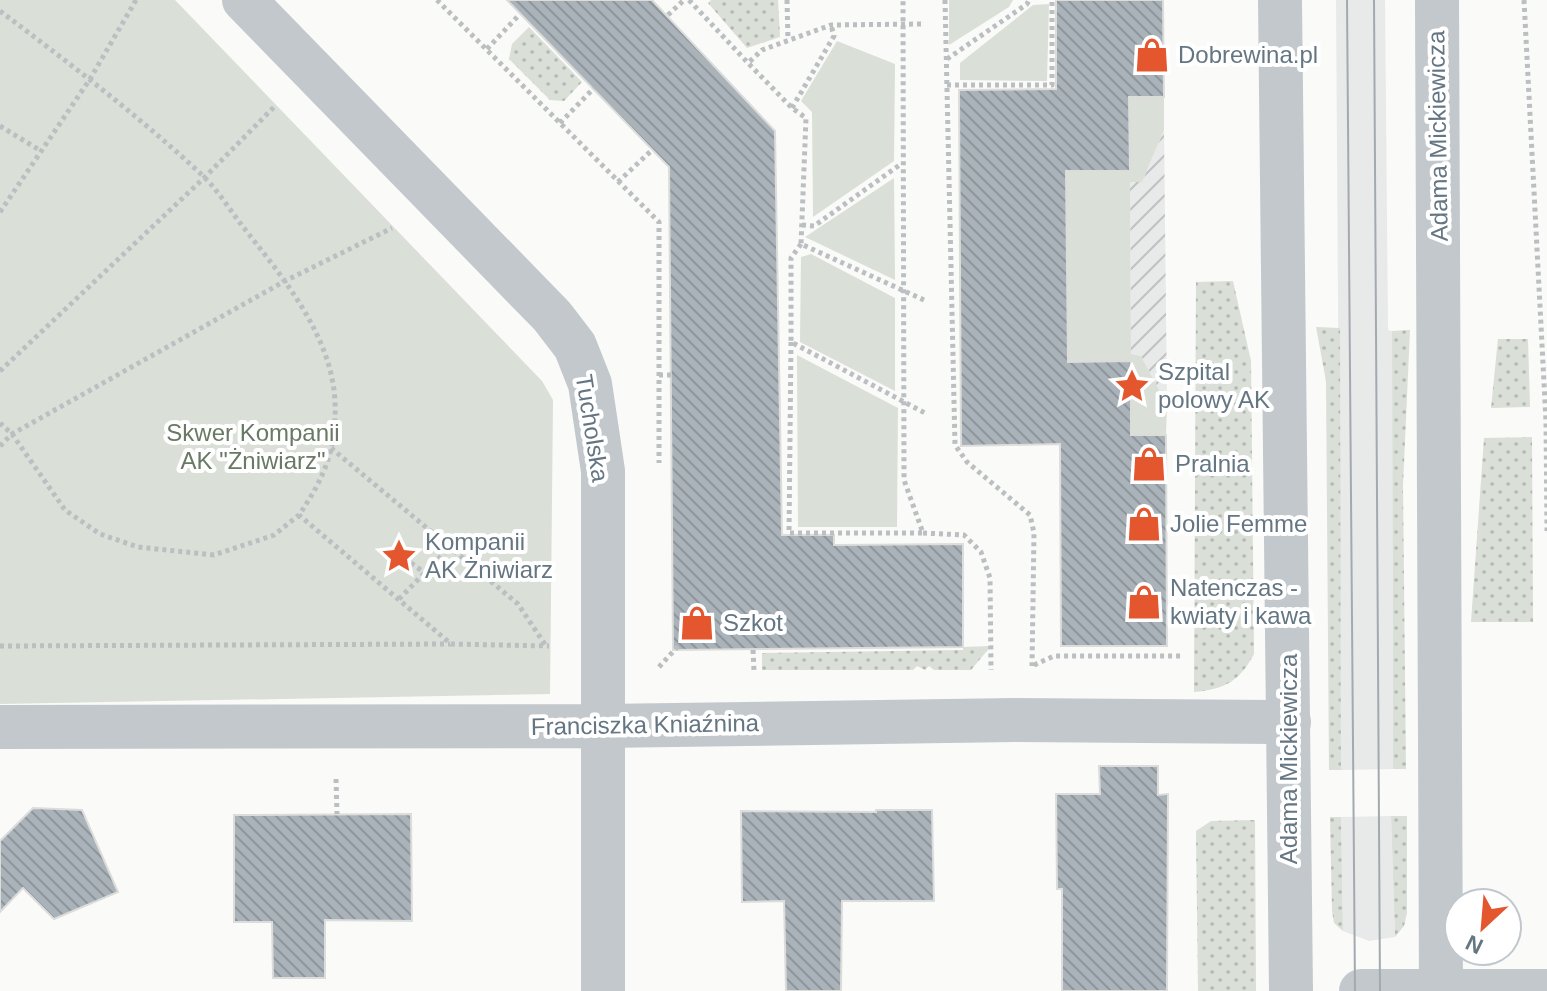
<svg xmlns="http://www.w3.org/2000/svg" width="1547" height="991" viewBox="0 0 1547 991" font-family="Helvetica,sans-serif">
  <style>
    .built { fill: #e8e9e9 }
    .industrial { fill: url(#industrial-furrows) }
    .grass { fill: url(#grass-dots) }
    .green { fill: #dadfd7 }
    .building { fill: url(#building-back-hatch); stroke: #dcdcda; stroke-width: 2 }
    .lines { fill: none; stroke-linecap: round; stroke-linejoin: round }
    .path { stroke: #bbbfc2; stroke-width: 5; stroke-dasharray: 4 4; stroke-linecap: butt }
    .minor { stroke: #c3c8cc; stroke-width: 44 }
    .tertiary { stroke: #c3c8cc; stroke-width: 44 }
    .tram { stroke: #a2aab0; stroke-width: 2 }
    .labels { text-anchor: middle; stroke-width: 8; stroke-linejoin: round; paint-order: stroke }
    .poi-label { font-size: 24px; fill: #657683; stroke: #fff; text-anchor: start }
    .street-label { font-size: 24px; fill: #657683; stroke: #fff }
    .park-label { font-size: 24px; fill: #687a64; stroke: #fff }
  </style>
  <defs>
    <pattern id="industrial-furrows" width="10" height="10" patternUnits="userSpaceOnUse" patternTransform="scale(2)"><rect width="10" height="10" fill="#e8e9e9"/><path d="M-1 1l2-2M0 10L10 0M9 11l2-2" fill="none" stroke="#c0c1c2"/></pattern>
    <pattern id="grass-dots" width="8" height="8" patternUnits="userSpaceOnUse" patternTransform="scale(2)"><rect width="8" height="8" fill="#dadfd7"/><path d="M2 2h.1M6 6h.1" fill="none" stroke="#b4b9b4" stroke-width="1.8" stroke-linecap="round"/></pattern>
    <pattern id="building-back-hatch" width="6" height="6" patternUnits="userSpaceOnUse" patternTransform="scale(2)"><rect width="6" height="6" fill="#aab3b9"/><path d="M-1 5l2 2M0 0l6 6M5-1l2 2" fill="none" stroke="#8e969c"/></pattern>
  </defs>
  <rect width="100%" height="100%" fill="#fafaf8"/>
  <path class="built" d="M1336,0H1385L1388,330L1392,331L1393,769L1341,770Z
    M1391,816L1395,937L1369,941L1343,931L1341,817Z"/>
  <path class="industrial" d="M1164,130L1167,405L1141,356L1131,355L1130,182H1142Z"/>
  <path class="grass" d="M711,0H778L780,37L747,48L708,3Z
    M529,27L582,82L564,101L550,100L509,59L512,44Z
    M1233,281L1251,361L1254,654C1239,682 1225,689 1194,692L1196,282Z
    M1316,327L1340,328L1341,770H1329L1326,381Z
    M1410,330L1403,485L1406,769H1393L1392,331Z
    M1498,339H1528L1530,407L1491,408Z
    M1532,437L1533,622H1471L1484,438Z
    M991,646L971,670H934L929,666L925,670L917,666L913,670H762V653L963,650V647Z
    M1391,816H1407V913L1404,926L1395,937Z
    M1330,817H1341L1343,931L1334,923L1332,911Z
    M1255,820L1256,991H1198L1196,831L1211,821Z"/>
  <path class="green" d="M0,0H175L542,381L553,400L550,694L0,704Z
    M949,0H1013L1009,7L949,45Z
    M1049,4L1047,81L960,80V63L1033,5Z
    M837,41L895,64L894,161L813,217L812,112L801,101Z
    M1129,97H1164V130L1142,182H1130L1131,354L1141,356L1167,405L1166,435H1131V361L1067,362L1066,171H1130Z
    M894,178L895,280L805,237Z
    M811,254L895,298V391L800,342L801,257Z
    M797,355L898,408L897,527H798Z"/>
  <path class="building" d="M507,0H652L775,131L782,535H834V545L963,544V647L673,650L669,167Z
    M1056,0H1163L1164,97H1129L1130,171H1066L1068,362L1131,361V435H1166L1167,646H1061L1060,444L961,446L959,90L1056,89Z
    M1099,766H1158V795L1168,794L1167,991H1062V889H1057L1056,794H1100Z
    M33,808L82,810L118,892L54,919L23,888L0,912V841Z
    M876,810H932L934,901H842L841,991H786L784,901L742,902L741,811L876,812Z
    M411,814L412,921L325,920V978H273L272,922H234V815Z"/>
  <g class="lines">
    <path class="path" d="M437,0L659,222V463
      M689,0L748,63
      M787,0L788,40
      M945,0L955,445L967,462L1030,515L1034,533L1032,666
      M1524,0L1546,421L1547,531
      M0,11C69,63 139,116 202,175C217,189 228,207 240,223C280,274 332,334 335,402C337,449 324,478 299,515L451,644L549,646
      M668,15L684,0
      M921,24L831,25L762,50L748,63L792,108L806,118L801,244L924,300
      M487,49L520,14
      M947,59L1027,4L1029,0
      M947,85H1052V0
      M792,108L834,36L831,25
      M560,123L594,88
      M0,126L41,151
      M618,182L653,149
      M0,212L90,79L136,0
      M802,225L814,226L901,164
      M801,244L791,258V342L925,413
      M791,342L789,533H923L904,480L903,0
      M0,371L205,177L276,105
      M659,375H671
      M0,423L12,434L65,510L100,534L138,547L214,555L274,535L299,515
      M0,446L12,434L285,281L392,228
      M331,448L518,604L546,646
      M923,533L964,535L981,552L990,578L991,670
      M411,563L425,573
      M399,599L450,547
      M0,646L450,644
      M753,650L754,671
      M1034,665L1054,656H1181
      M659,667L680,644
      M336,779L337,814"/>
    <path class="minor" d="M244,0L552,316L575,346L590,384L603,471V991
      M0,727L602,726L1014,720L1289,722
      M1361,991H1547"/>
    <path class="tertiary" d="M1280,0L1291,991
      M1437,0L1441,991"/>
    <path class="tram" d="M1347,0L1355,991
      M1374,0L1380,991"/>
  </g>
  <defs>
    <g id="shop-bare" transform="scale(2.76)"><path d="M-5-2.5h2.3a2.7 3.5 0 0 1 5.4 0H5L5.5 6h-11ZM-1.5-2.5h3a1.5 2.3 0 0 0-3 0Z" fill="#e4572e" stroke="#fff" stroke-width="2.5" paint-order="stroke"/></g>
    <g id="sight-bare" transform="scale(2.76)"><path d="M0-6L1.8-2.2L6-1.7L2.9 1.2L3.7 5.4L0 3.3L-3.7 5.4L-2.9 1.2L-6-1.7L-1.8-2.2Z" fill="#e4572e" stroke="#fff" stroke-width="2.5" paint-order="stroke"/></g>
  </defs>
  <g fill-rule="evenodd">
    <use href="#shop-bare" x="1152" y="55"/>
    <use href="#sight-bare" x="1132" y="386"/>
    <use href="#shop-bare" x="1149" y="464"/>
    <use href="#shop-bare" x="1144" y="524"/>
    <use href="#sight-bare" x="399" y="556"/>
    <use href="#shop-bare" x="1144" y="602"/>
    <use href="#shop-bare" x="697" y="623"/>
  </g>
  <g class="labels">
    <g class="poi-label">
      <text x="1178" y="63">Dobrewina.pl</text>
      <text x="1158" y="380">Szpital<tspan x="1158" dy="28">polowy AK</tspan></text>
      <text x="1175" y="472">Pralnia</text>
      <text x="1170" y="532">Jolie Femme</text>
      <text x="425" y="550">Kompanii<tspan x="425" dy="28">AK Żniwiarz</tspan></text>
      <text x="1170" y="596">Natenczas -<tspan x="1170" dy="28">kwiaty i kawa</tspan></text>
      <text x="723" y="631">Szkot</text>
    </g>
    <g class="street-label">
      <text transform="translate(1438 136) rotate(-91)" y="8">Adama Mickiewicza</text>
      <text transform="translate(592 428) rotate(81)" y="8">Tucholska</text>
      <text transform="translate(645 725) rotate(-1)" y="8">Franciszka Kniaźnina</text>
      <text transform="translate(1289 759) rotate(-90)" y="8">Adama Mickiewicza</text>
    </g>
    <g class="park-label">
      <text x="253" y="441">Skwer Kompanii<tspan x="253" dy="28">AK "Żniwiarz"</tspan></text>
    </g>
  </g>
  <g transform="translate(1483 927) rotate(206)"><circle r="38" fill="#ffffff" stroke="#c1c8cd" stroke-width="2"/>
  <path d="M0-6L14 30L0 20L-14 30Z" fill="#e4572e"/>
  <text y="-12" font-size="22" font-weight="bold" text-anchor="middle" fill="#657683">N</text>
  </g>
</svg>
